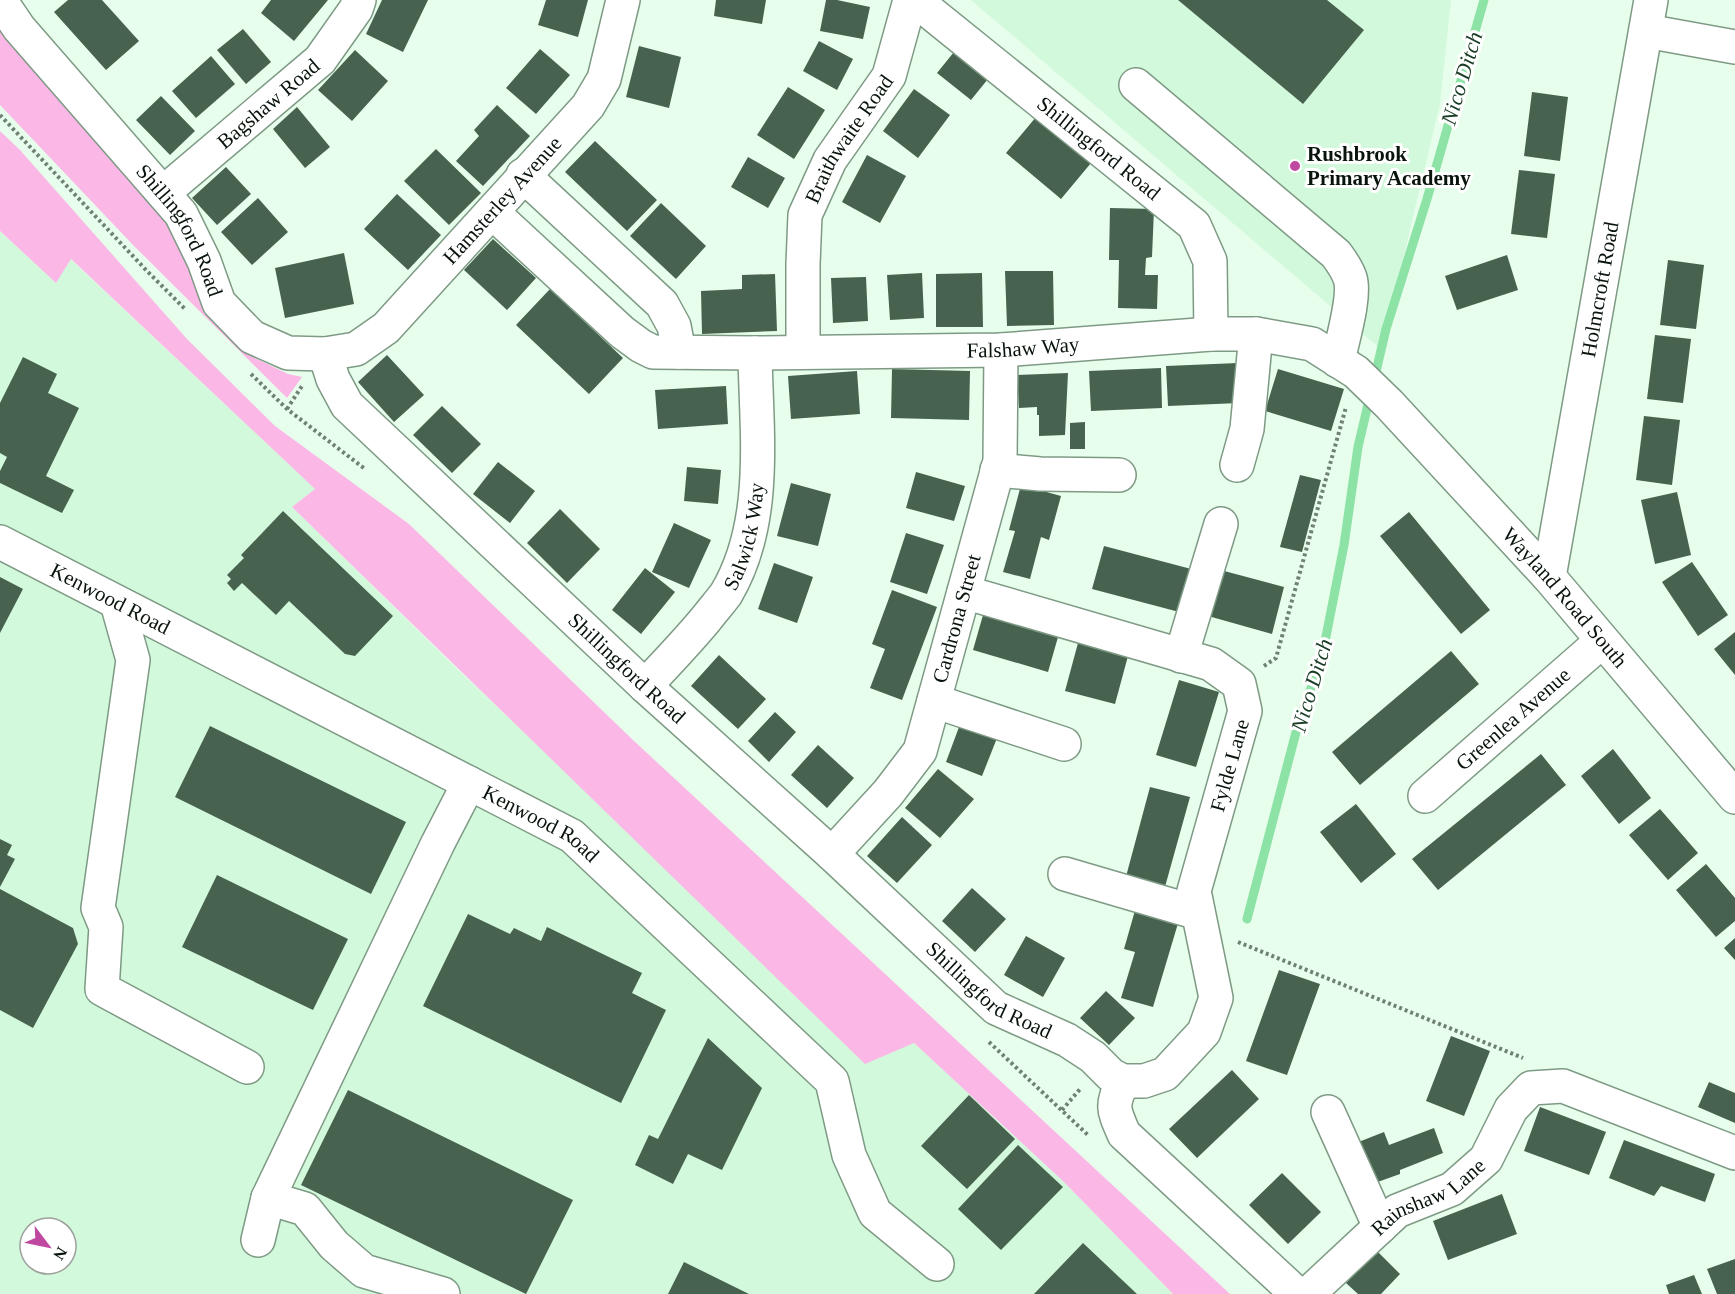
<svg xmlns="http://www.w3.org/2000/svg" width="1735" height="1294" viewBox="0 0 1735 1294" font-family="Georgia,serif">
  <style>
    .built { fill: #d3f9dc; fill-rule: evenodd }
    .green { fill: #fbb8e6 }
    .lines { fill: none; stroke-linecap: round; stroke-linejoin: round }
    .stream { stroke: #8de2a6; stroke-width: 9 }
    .building { fill: #47624e }
    .minor-casing { stroke: #7e9a85; stroke-width: 36 }
    .path { stroke: #708174; stroke-width: 4; stroke-dasharray: 3 3; stroke-linecap: butt }
    .minor { stroke: #fff; stroke-width: 33 }
    .poi-dot { fill: #bf49a1; stroke: #fff; stroke-width: 2 }
    .labels { text-anchor: middle; stroke-width: 6; stroke-linejoin: round; paint-order: stroke }
    .street-label { font-size: 21px; fill: #09140c; stroke: #fff }
    .poi-label { font-size: 21px; font-weight: bold; fill: #09140c; stroke: #fff; text-anchor: start }
    .water-label { font-size: 22px; font-style: italic; fill: #183c24; stroke: #fff }
  </style>
  <rect width="100%" height="100%" fill="#e6feeb"/>
  <path class="built" d="M971,0H1451L1440,104L1410,229L1384,352Z
    M0,231L56,283L70,259L315,489L292,507L457,669L623,826L914,1043L1064,1182L1173,1294H0ZM30,1228H66V1264H30Z"/>
  <path class="green" d="M0,22L10,39L54,93L171,227L226,332L255,358L288,374L302,377L287,398L133,245L0,105Z
    M0,131L20,150L187,339L275,426L409,524L633,740L1230,1294H1173L1064,1182L914,1043L865,1064L292,507L315,489L71,259L56,283L0,231Z"/>
  <g class="lines">
    <path class="stream" d="M1374,380L1386,329L1427,199L1484,0
      M1247,919L1300,717L1321,662L1344,545L1358,447L1370,396"/>
  </g>
  <path class="building" d="M68,0H102L139,41L106,70L54,12Z
    M271,0H328L294,41L261,13Z
    M382,0H428L403,52L366,34Z
    M546,0H588L578,37L538,25Z
    M716,0H766L762,24L714,16Z
    M826,0H837L870,7L863,39L820,31Z
    M1178,0H1327L1364,30L1303,104Z
    M243,29L271,62L246,84L217,50Z
    M819,41L853,59L837,90L803,71Z
    M639,46L681,57L669,108L626,97Z
    M958,47L992,74L971,100L937,73Z
    M540,49L570,75L536,114L506,88Z
    M355,50L388,81L352,121L318,90Z
    M211,56L235,84L196,118L172,91Z
    M788,87L825,110L794,159L757,135Z
    M914,89L950,115L918,158L883,131Z
    M1532,92L1568,97L1560,161L1524,156Z
    M161,96L195,131L170,155L136,120Z
    M497,105L530,136L483,186L456,161L479,136L474,130Z
    M297,107L330,147L305,168L273,129Z
    M1036,117L1091,163L1061,199L1006,153Z
    M595,141L657,200L627,231L565,172Z
    M436,149L481,193L449,225L404,181Z
    M867,155L906,176L880,223L842,202Z
    M748,157L785,178L768,208L731,187Z
    M226,167L251,194L217,225L192,198Z
    M1519,170L1555,174L1547,238L1511,234Z
    M397,194L441,235L408,270L364,229Z
    M258,198L288,232L252,265L221,232Z
    M661,203L706,246L676,279L630,236Z
    M1110,208L1154,209L1152,257L1146,258L1145,275H1158L1157,309L1118,308L1119,260H1109Z
    M493,239L536,278L507,310L464,270Z
    M344,253L354,304L285,318L275,268Z
    M1507,255L1518,290L1457,310L1445,276Z
    M1668,260L1704,265L1696,329L1660,325Z
    M1005,271H1053L1054,325L1007,326Z
    M922,273L924,318L890,320L887,275Z
    M982,273L983,327H936V274Z
    M775,274L777,331L702,334L701,291L742,289V275Z
    M866,277L868,321L833,323L831,278Z
    M550,289L623,358L589,394L516,325Z
    M1655,335L1691,339L1683,403L1647,399Z
    M387,355L424,395L394,422L358,382Z
    M23,357L57,374L48,393L79,408L46,476L74,490L62,513L0,483V471L7,457L0,453V403Z
    M1238,363L1239,403L1168,406L1166,366Z
    M1161,368L1162,408L1091,411L1089,371Z
    M892,369L970,371L969,420L891,418Z
    M1278,369L1344,389L1331,431L1265,411Z
    M857,371L860,414L791,419L788,376Z
    M1068,373L1065,435L1039,436V415H1037V407L1019,408L1017,375Z
    M726,386L728,424L658,429L655,390Z
    M442,406L481,444L452,473L413,435Z
    M1644,416L1680,420L1672,485L1636,480Z
    M1085,422V449H1070V423Z
    M498,462L535,491L510,523L473,494Z
    M687,467L721,470L718,504L684,501Z
    M916,472L965,486L954,521L906,508Z
    M1300,475L1321,480L1302,552L1280,547Z
    M791,483L831,494L818,546L777,536Z
    M1021,485L1061,496L1049,540L1041,537L1030,579L1003,572L1015,531L1009,530Z
    M1677,492L1691,555L1655,564L1641,500Z
    M560,509L600,549L567,583L527,543Z
    M283,511L393,616L355,656L345,654L289,601L276,615L242,583L234,591L227,583L231,579L227,575L244,558L241,555Z
    M1409,512L1490,610L1461,634L1380,536Z
    M674,523L711,540L689,588L652,572Z
    M906,533L944,545L927,594L890,582Z
    M1104,546L1195,570L1183,613L1092,589Z
    M1692,562L1728,615L1698,636L1662,582Z
    M774,563L813,577L797,623L758,609Z
    M645,568L675,592L641,634L612,610Z
    M1213,568L1284,587L1272,634L1201,614Z
    M0,577L23,589L0,633Z
    M892,590L937,607L902,700L870,688L885,649L872,644Z
    M985,608L1060,630L1048,672L973,650Z
    M1735,632V675L1714,649Z
    M1078,643L1128,656L1115,704L1065,691Z
    M1451,651L1479,684L1360,785L1332,752Z
    M719,655L766,699L738,729L691,686Z
    M1179,680L1219,692L1196,767L1156,755Z
    M775,712L796,732L769,762L748,741Z
    M962,719L999,733L982,776L946,762Z
    M210,726L406,822L371,894L175,797Z
    M818,745L854,778L827,808L791,775Z
    M1613,749L1651,798L1619,824L1581,776Z
    M1541,754L1566,785L1438,890L1412,859Z
    M938,769L974,799L940,838L905,808Z
    M1150,787L1190,797L1163,894L1124,884Z
    M1356,804L1396,854L1361,883L1320,832Z
    M1660,809L1698,853L1668,880L1629,835Z
    M902,817L932,845L897,883L867,856Z
    M0,839L12,845L7,855L15,859L0,887Z
    M1706,864L1735,898V921L1716,937L1676,890Z
    M217,875L348,939L313,1010L182,947Z
    M972,888L1006,919L975,952L942,921Z
    M0,889L73,928L78,944L33,1028L0,1010Z
    M1136,907L1179,920L1153,1007L1121,998L1135,952L1124,949Z
    M468,914L510,934L514,928L541,941L547,927L642,973L632,993L666,1010L621,1103L423,1006Z
    M1026,936L1065,958L1043,997L1004,975Z
    M1735,938V960L1724,948Z
    M1279,970L1320,984L1287,1075L1246,1061Z
    M1106,991L1135,1018L1109,1045L1080,1018Z
    M1451,1036L1490,1051L1464,1116L1426,1101Z
    M708,1038L762,1088L722,1170L688,1154L673,1184L635,1165L649,1135L658,1139Z
    M1232,1070L1259,1099L1197,1158L1169,1129Z
    M1709,1082L1735,1093V1123L1698,1107Z
    M348,1090L573,1200L526,1294L301,1185Z
    M969,1095L1015,1139L967,1189L921,1146Z
    M1540,1107L1606,1132L1589,1175L1524,1151Z
    M1434,1128L1443,1153L1400,1170V1174L1372,1184L1356,1143L1384,1132L1389,1145Z
    M1624,1140L1715,1174L1705,1202L1661,1186L1654,1196L1609,1178Z
    M1018,1145L1063,1187L1001,1250L958,1209Z
    M1282,1173L1321,1212L1288,1244L1249,1205Z
    M1502,1194L1517,1234L1448,1260L1433,1221Z
    M1083,1243L1137,1294H1034Z
    M1377,1251L1400,1274L1381,1294H1358L1346,1283Z
    M1735,1259V1294H1717L1707,1269Z
    M684,1262L749,1294H668Z
    M1694,1275L1702,1294H1669L1666,1285Z"/>
  <g class="lines">
    <g class="minor-casing">
      <g id="minor">
        <path id="s1" d="M0,0L19,28L181,214L204,261L219,303L252,337L288,353L325,354L356,349L386,328L588,106L604,79L623,0"/>
        <path id="s2" d="M915,0L1194,225L1210,261L1211,334"/>
        <path d="M1646,31L1735,47"/>
        <path d="M1136,85L1336,254C1342,262 1347,269 1350,278C1356,296 1342,341 1338,361"/>
        <path d="M523,175L662,304L674,326L679,352"/>
        <path id="s3" d="M163,193L320,60L356,9L359,0"/>
        <path id="s4" d="M492,212L622,332L641,346L653,352L755,353L1001,350L1211,334H1256L1312,344L1356,372L1389,404L1549,577L1735,797"/>
        <path id="s5" d="M803,352V264L805,215L830,160L889,76L910,0"/>
        <path id="s6" d="M325,354L333,379L347,405L645,686L832,854L996,1008L1067,1040L1093,1057L1111,1075L1123,1081H1144L1165,1074L1204,1032L1216,998L1194,891L1245,711L1239,684L1211,664L964,592"/>
        <path d="M1237,465L1247,429L1256,334"/>
        <path d="M997,470L1040,474L1119,475"/>
        <path id="s7" d="M0,542L572,836L832,1081L849,1155L875,1213L937,1264"/>
        <path id="s8" d="M1549,577L1651,0"/>
        <path d="M117,603L133,660L98,908L106,927L102,989L247,1067"/>
        <path d="M1181,656L1221,524"/>
        <path id="s9" d="M645,686C666,664 687,642 706,619C713,610 720,602 726,594C769,522 756,432 755,353"/>
        <path d="M934,701L1064,744"/>
        <path id="s10" d="M1425,796L1602,641"/>
        <path id="s11" d="M832,854L888,793L920,751L1000,461L1001,350"/>
        <path d="M1065,874L1198,913"/>
        <path d="M1123,1081C1111,1106 1113,1109 1124,1134L1297,1294"/>
        <path d="M1328,1112L1380,1227"/>
        <path d="M268,1198L305,1209L334,1245L364,1271L443,1294"/>
        <path d="M258,1240L268,1198L438,843L469,783"/>
        <path id="s12" d="M1308,1294L1397,1211L1452,1189L1486,1159L1511,1109L1531,1088L1563,1086L1735,1153"/>
      </g>
    </g>
    <path class="path" d="M0,115L147,271L186,310
      M251,374L287,409L365,469
      M287,409L302,386
      M1264,666L1276,658L1346,407
      M1238,942L1523,1058
      M989,1042L1089,1136
      M1062,1110L1081,1088"/>
    <use href="#minor" class="minor"/>
  </g>
  <circle class="poi-dot" cx="1295" cy="166" r="6"/>
  <g class="labels">
    <g class="street-label">
      <text dy="7" stroke="none"><textPath href="#s3" startOffset="138">Bagshaw Road</textPath></text>
      <text dy="7" stroke="none"><textPath href="#s5" startOffset="225">Braithwaite Road</textPath></text>
      <text dy="7" stroke="none"><textPath href="#s2" startOffset="236">Shillingford Road</textPath></text>
      <text dy="7" stroke="none"><textPath href="#s1" startOffset="742">Hamsterley Avenue</textPath></text>
      <text dy="7" stroke="none"><textPath href="#s1" startOffset="294">Shillingford Road</textPath></text>
      <text dy="7" stroke="none"><textPath href="#s8" startOffset="292">Holmcroft Road</textPath></text>
      <text dy="7" stroke="none"><textPath href="#s4" startOffset="584">Falshaw Way</textPath></text>
      <text dy="7" stroke="none"><textPath href="#s9" startOffset="184">Salwick Way</textPath></text>
      <text dy="7" stroke="none"><textPath href="#s4" startOffset="1234">Wayland Road South</textPath></text>
      <text dy="7" stroke="none"><textPath href="#s7" startOffset="124">Kenwood Road</textPath></text>
      <text dy="7" stroke="none"><textPath href="#s11" startOffset="273">Cardrona Street</textPath></text>
      <text dy="7" stroke="none"><textPath href="#s6" startOffset="440">Shillingford Road</textPath></text>
      <text dy="7" stroke="none"><textPath href="#s10" startOffset="117">Greenlea Avenue</textPath></text>
      <text dy="7" stroke="none"><textPath href="#s6" startOffset="1466">Fylde Lane</textPath></text>
      <text dy="7" stroke="none"><textPath href="#s7" startOffset="610">Kenwood Road</textPath></text>
      <text dy="7" stroke="none"><textPath href="#s6" startOffset="926">Shillingford Road</textPath></text>
      <text dy="7" stroke="none"><textPath href="#s12" startOffset="156">Rainshaw Lane</textPath></text>
    </g>
    <g class="poi-label">
      <text x="1307" y="161">Rushbrook<tspan x="1307" dy="24">Primary Academy</tspan></text>
    </g>
    <g class="water-label">
      <text transform="translate(1461 78) rotate(-73)" y="8">Nico Ditch</text>
      <text transform="translate(1311 685) rotate(-73)" y="8">Nico Ditch</text>
    </g>
  </g>
  <g transform="translate(48 1246) rotate(122)"><circle r="28" fill="#ffffff" stroke="#9da19e" stroke-width="1.5"/>
  <path d="M0-4.5L10 22L0 15L-10 22Z" fill="#bf49a1"/>
  <text y="-9" font-size="16" font-weight="bold" text-anchor="middle" fill="#09140c">N</text>
  </g>
</svg>
